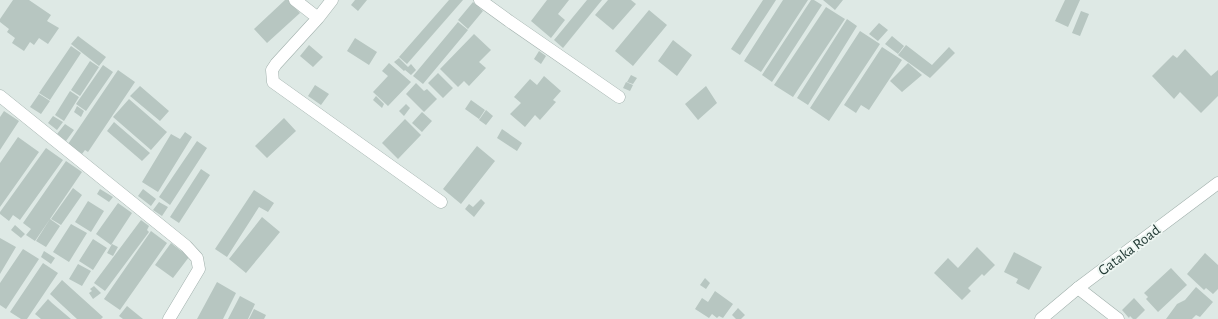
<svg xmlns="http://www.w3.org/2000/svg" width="1218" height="319" viewBox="0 0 1218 319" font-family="'Alegreya Sans',sans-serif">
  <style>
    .building { fill: #b7c6c1 }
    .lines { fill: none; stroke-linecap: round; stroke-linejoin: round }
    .minor-casing { stroke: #a1b0ac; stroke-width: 13 }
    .tertiary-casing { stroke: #a1b0ac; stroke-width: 13 }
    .minor { stroke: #fff; stroke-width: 12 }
    .tertiary { stroke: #fff; stroke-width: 12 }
    .labels { text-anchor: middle; stroke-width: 4; stroke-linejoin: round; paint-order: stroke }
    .street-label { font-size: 15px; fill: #203833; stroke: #eef6f2 }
  </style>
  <rect width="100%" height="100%" fill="#dee9e5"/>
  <path class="building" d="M13,0H29L51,15L47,21L59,28L48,44L39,38L34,45L30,42L24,51L12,43L15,38L7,32L9,29L0,22V19Z
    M285,0H288L300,13L267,43L254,29Z
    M355,0H367L358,11L351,5Z
    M449,0H463L407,64L399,57Z
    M547,0H569L558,14L565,20L551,38L531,21Z
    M587,0H602L563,48L554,40Z
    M608,0H631L636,4L613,30L595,15Z
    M763,0H776L740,55L731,49Z
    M783,0H808L761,72L744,61Z
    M811,0H814L822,5L772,82L762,75Z
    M823,0H843L835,10Z
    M1065,0H1080L1068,27L1055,21Z
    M473,2L483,11L468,29L458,20Z
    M826,7L845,19L793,97L774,85Z
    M649,10L667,25L633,66L615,51Z
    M1081,11L1089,14L1080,36L1072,33Z
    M847,19L857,26L808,105L797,98Z
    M458,22L468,30L423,84L413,76Z
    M879,23L888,30L878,41L869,34Z
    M860,31L880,44L829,121L810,108Z
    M474,34L491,50L479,62L486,68L469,86L464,81L458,87L440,69Z
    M78,36L106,57L99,66L71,44Z
    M892,36L904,46L898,54L885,44Z
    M355,38L377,52L369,65L347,51Z
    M673,40L692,55L677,76L658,61Z
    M309,45L323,57L313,67L300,56Z
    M906,45L932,65L949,47L955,53L930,78L898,55Z
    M71,46L81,53L50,100L39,93Z
    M882,47L902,60L869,110L861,105L856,113L844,105Z
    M1185,49L1211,76L1218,70V96L1201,113L1180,92L1174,99L1152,76L1173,55L1177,58Z
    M539,51L546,56L541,64L534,59Z
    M399,58L408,67L411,64L416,70L411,75L405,70L404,71L394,62Z
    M90,61L99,67L80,96L71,90Z
    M389,63L411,82L388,106L373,92L388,76L382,71Z
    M908,63L922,75L902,92L890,81Z
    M103,65L113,72L86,111L76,104Z
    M118,70L135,82L88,152L85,150L82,154L68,144Z
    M438,73L453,88L443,98L428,83Z
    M631,75L637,78L633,84L627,82Z
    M544,76L561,91L553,100L556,102L540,120L535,115L525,127L510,114L521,103L514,97L530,79L537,85Z
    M626,82L633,85L630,91L623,88Z
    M416,83L424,91L427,89L437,99L424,112L406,94Z
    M315,85L329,94L321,105L308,96Z
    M140,86L169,111L160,121L130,96Z
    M706,86L717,103L698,120L685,104Z
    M70,91L79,97L64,121L55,115Z
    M39,94L50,101L41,114L30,107Z
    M376,96L384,104L382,108L373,100Z
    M129,99L167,132L151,150L113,117Z
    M471,100L485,110L479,119L465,109Z
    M406,104L410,108L404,116L399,111Z
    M77,106L84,111L81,117L74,112Z
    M486,110L493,116L486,125L479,120Z
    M4,111L19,121L0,150V117Z
    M422,112L432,121L422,132L412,123Z
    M53,116L63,122L57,130L48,123Z
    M284,118L296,131L267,158L255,146Z
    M405,119L421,135L398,159L382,143Z
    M114,122L150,153L142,161L107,131Z
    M65,124L74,130L66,141L57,134Z
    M502,129L522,143L517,151L497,138Z
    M185,132L192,137L158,192L142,182L171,134L180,139Z
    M18,137L39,152L0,207V163Z
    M197,141L207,148L170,205L159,197Z
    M477,146L495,161L461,204L443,189Z
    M46,148L63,160L20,220L13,215L9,221L0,214V212Z
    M66,161L82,172L35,241L26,235L31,229L23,223Z
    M201,169L210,175L179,223L170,217Z
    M73,188L82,195L61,225L51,219Z
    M100,189L113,197L109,202L97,194Z
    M143,189L156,199L151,206L138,196Z
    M254,190L274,203L268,212L259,207L227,257L215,249Z
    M481,199L485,203L474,217L465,209L469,204L473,207Z
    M88,201L104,211L91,232L75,222Z
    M159,202L168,207L162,216L153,210Z
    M118,203L132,213L111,245L96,234Z
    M262,217L280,232L246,273L229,259Z
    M50,219L60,226L46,247L36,241Z
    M141,220L149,226L147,230L149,232L105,291L94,283Z
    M71,224L87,233L69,262L53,252Z
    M15,225L25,234L21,238L11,230Z
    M151,231L167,243L120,310L104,299Z
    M0,238L16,247L0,274Z
    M93,239L107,248L93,270L79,261Z
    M171,243L189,257L173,278L155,265Z
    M112,244L118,247L113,256L107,253Z
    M977,247L995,265L984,276L982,274L968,288L971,291L962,300L934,273L948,258L958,268Z
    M23,249L39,259L6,309L0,305V283Z
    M44,251L55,258L51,264L41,257Z
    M1014,252L1042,267L1029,290L1016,283L1018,279L1004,272Z
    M1205,253L1218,265V289L1213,294L1206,288L1204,290L1187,274Z
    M43,263L58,273L27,319H21L10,312Z
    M78,264L91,271L82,286L69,279Z
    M1171,268L1187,285L1158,312L1146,299L1148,297L1144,293Z
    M705,278L710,283L706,289L700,285Z
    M62,280L103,317L101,319H77L50,294Z
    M217,282L236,293L223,319H197Z
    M94,286L101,293L93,299L89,293L92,291L90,289Z
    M1196,287L1213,302L1200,317L1196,315L1192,319H1166L1177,304L1185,300Z
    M715,291L733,304L723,318L719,316L717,318L712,314L709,318L695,309L702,298L708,302Z
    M240,296L255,304L248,319H228Z
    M1134,298L1145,310L1136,319H1133L1130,316L1129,318L1122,310Z
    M48,299L52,303L71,319H41L35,314Z
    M127,306L143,319H123L119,316Z
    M738,308L745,315L741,319H736L732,315Z
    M254,309L266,315L264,319H249Z"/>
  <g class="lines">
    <g class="minor-casing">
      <path id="minor" d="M295,0L318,18L332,0
        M480,0L509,21L619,97
        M318,18L276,64L272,70L273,82L441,202
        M0,96L186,246L197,258L199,269L169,319
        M1078,288L1118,319"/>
    </g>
    <g class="tertiary-casing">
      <path id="tertiary" d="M1041,319L1078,288L1218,183"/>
    </g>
    <use href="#minor" class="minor"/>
    <use href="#tertiary" class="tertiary"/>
  </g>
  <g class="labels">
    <g class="street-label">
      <text transform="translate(1129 250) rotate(-37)" y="5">Gataka Road</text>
    </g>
  </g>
</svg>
